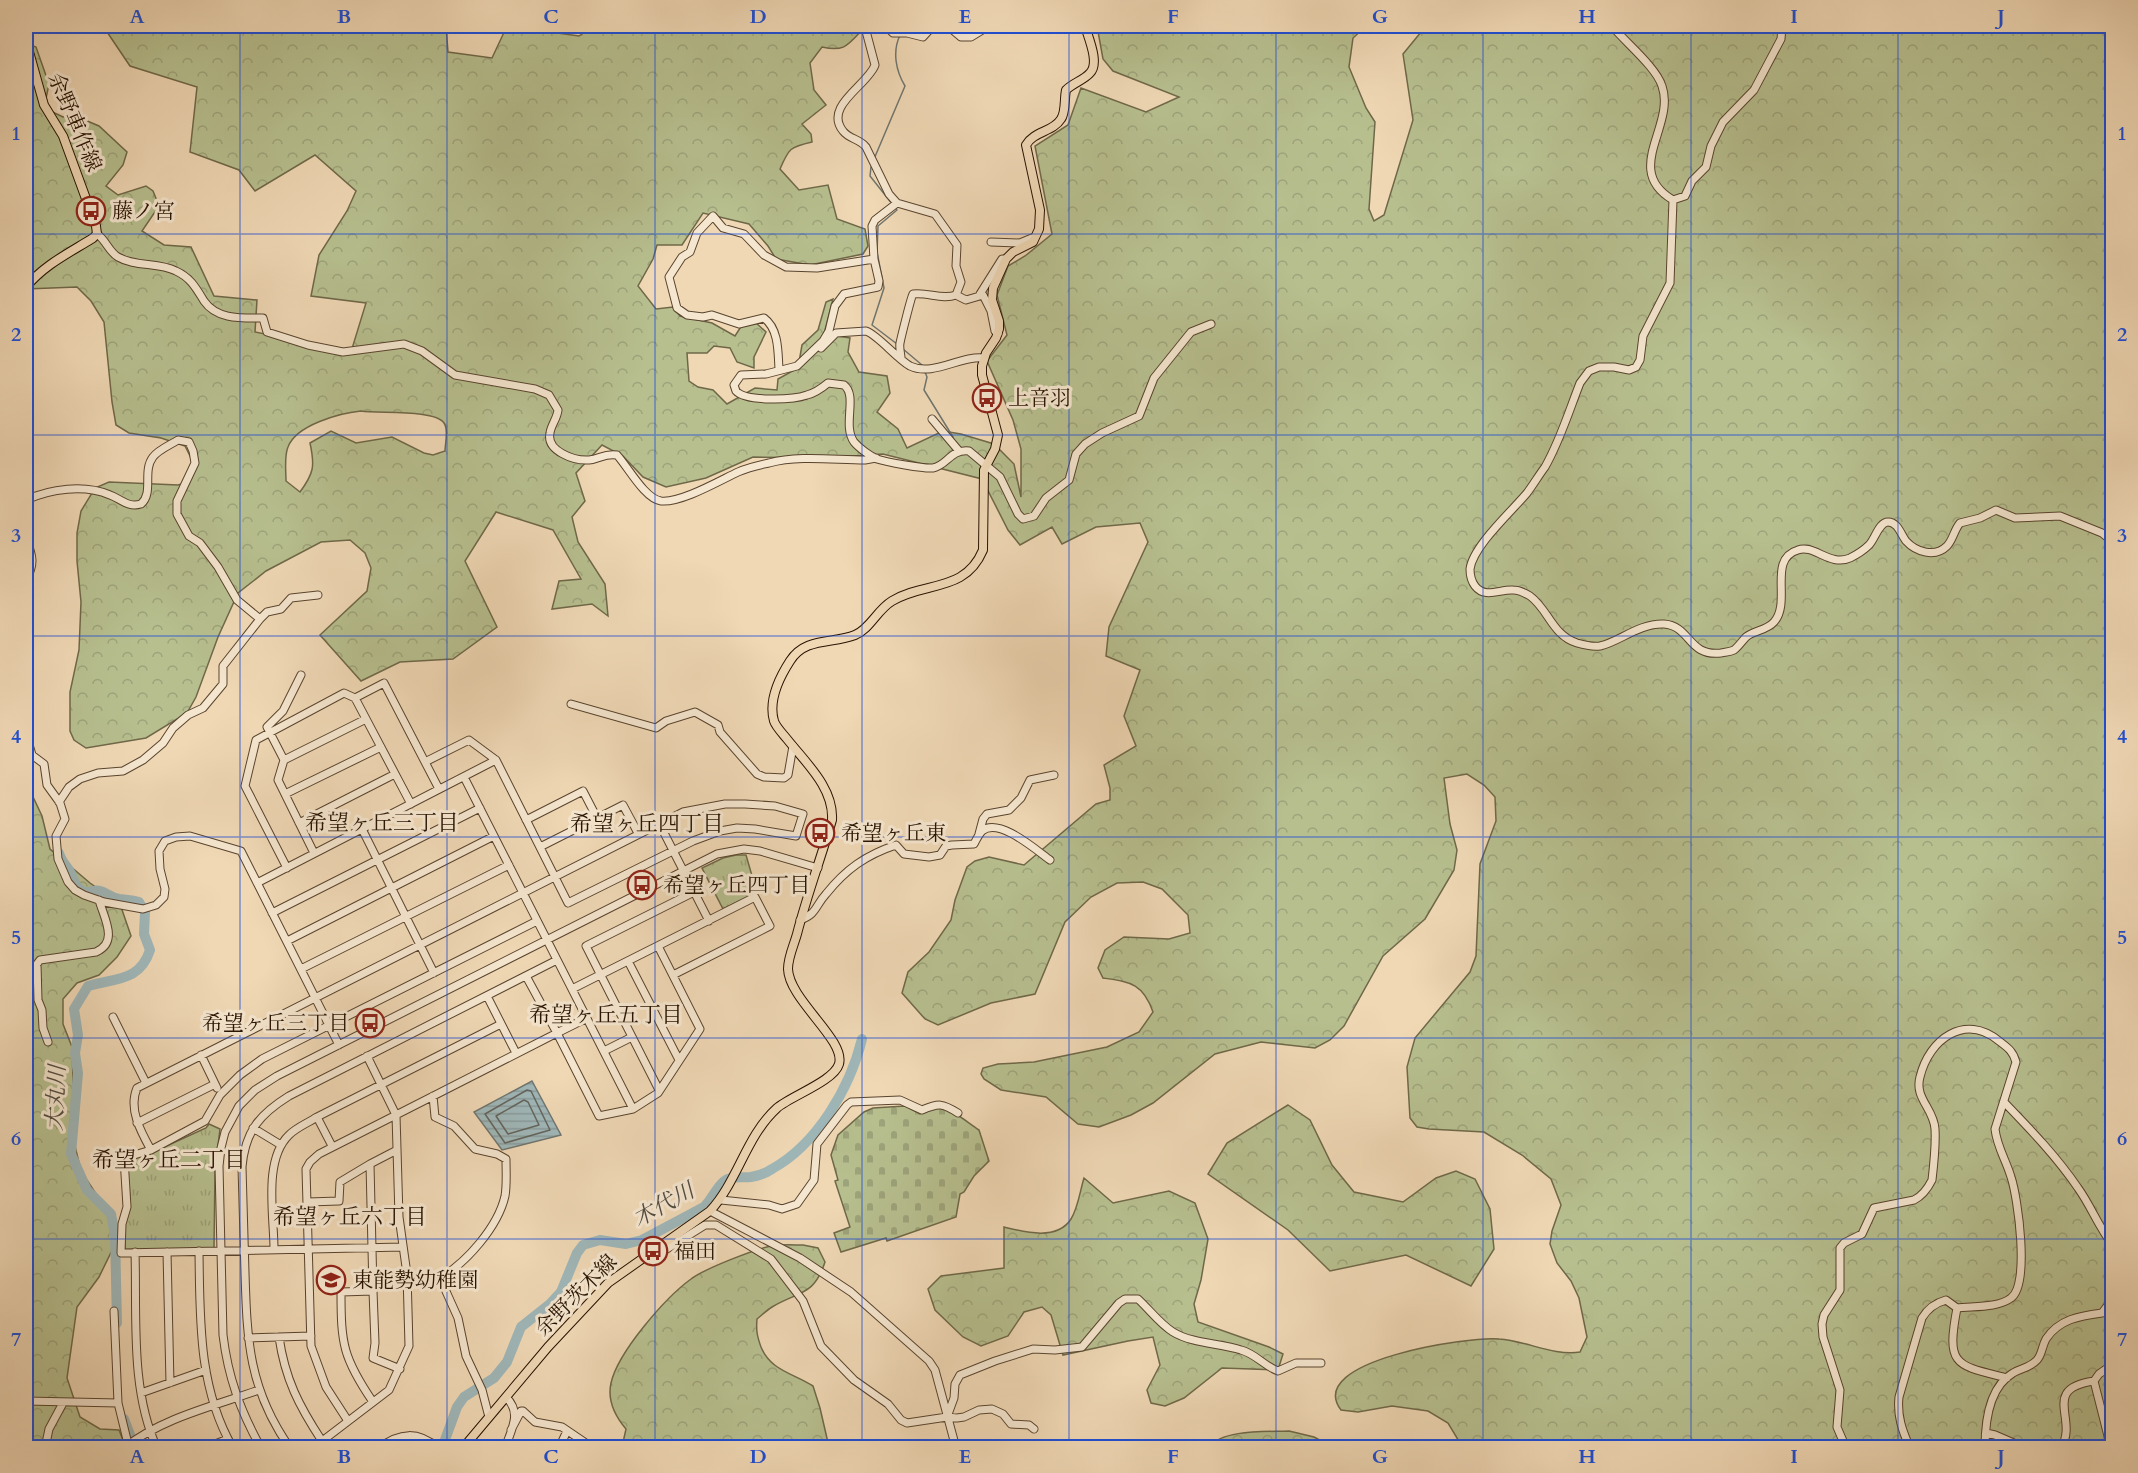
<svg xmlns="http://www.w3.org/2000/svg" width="2138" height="1473" viewBox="0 0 2138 1473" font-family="Cardo,'Noto Serif JP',serif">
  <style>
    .grass { fill: url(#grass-tufts); stroke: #6f6848; stroke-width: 1.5 }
    .forest { fill: url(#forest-crowns); stroke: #6f6848; stroke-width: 1.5; fill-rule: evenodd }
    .cemetery { fill: url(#cemetery-stones); stroke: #6f6848; stroke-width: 1.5 }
    .water { fill: url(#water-rules); stroke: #6f756f; stroke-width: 1.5 }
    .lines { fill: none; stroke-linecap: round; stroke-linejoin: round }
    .shore { stroke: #63645d; stroke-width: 1.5 }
    .stream { stroke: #6f756f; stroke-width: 1.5 }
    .river { stroke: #9fb7b9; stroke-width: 10 }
    .minor-casing { stroke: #59442e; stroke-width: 9 }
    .major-casing { stroke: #271201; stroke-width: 10 }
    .minor { stroke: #f5e6cf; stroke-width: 7 }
    .major { stroke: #f0d8b5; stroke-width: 8 }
    .grid { fill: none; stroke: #1d4ed8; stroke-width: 1.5; stroke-opacity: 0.55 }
    .labels { text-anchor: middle; stroke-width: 6; stroke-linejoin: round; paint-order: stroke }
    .street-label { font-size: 21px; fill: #271201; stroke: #f5e6cf }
    .poi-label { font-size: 21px; fill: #271201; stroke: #f5e6cf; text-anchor: start }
    .neighbourhood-label { font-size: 22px; fill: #271201; stroke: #f5e6cf }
    .water-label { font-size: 22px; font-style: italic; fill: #514c41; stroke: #f5e6cf }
    .neatline { fill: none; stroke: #1d4ed8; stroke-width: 2 }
    .grid-label { font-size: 20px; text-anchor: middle; font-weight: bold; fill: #1d4ed8 }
  </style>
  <defs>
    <pattern id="grass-tufts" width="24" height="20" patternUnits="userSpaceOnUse" patternTransform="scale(1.5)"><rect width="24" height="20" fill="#b7bf8f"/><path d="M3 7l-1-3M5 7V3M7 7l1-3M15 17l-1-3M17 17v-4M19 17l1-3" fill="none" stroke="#9da37a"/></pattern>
    <pattern id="forest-crowns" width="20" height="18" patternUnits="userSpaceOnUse" patternTransform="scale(1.5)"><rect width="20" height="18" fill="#b7bf8f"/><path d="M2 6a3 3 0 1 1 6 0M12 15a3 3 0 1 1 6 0" fill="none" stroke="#9da37a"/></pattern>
    <pattern id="cemetery-stones" width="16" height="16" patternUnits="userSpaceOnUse" patternTransform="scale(1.5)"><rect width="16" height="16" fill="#b7bf8f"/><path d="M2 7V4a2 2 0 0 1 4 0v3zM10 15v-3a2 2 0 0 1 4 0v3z" fill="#9da37a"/></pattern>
    <pattern id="water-rules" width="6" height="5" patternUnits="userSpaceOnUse" patternTransform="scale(1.5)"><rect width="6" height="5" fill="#9fb7b9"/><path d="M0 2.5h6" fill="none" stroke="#899c9d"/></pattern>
  </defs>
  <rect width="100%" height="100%" fill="#f0d8b5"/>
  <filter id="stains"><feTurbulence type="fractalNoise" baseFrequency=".00333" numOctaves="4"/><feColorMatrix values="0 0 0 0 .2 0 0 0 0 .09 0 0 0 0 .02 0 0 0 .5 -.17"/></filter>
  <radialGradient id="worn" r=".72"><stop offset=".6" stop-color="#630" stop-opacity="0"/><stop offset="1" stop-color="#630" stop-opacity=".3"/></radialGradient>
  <path class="grass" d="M736,855H746L757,893L723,909L702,868L723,858Z
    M209,1124L220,1129L215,1170L214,1248L125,1251L124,1224L129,1211L130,1204L127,1162L129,1160L149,1154L206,1128Z"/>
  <path class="forest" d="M103,26H446L448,52L492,58L507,26L579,36L589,29L583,26H862V30C847,46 844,52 822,47L810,63L814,90L826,105L802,124L811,134L812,142C790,147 789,148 780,169L799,190L828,185L837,219L865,229L868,246L863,254L810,265L776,259L768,246L749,224L703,213L682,245H657L653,259L638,286L656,309L673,307L680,316L712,323L735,336L742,325L754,321L766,332L754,357V368L737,362L730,348L714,346L707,353H687L689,381L698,387L713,390L727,404L755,388L777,390L778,379L798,368L802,345L818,330L826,302L833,299L824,334L850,338L848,352L859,372L887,376L890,393L877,412L898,429L907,448L943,431L961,434L994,444L1014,464L1021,497V449L1013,420L987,361L1007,335L997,295L1008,266L1025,256L1052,234L1035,146L1068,125L1081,88L1146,112L1179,97L1113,71L1103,59L1097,26H1366L1353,38L1349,67L1366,108L1375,122L1369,209L1374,221L1384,215L1413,120L1403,54L1426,26H2112V1447L1463,1448L1448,1423L1428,1411L1392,1406L1358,1412L1341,1410C1303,1360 1472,1336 1499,1339C1527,1341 1553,1356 1580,1352L1587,1337L1579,1298L1571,1281L1557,1263L1550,1244L1552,1231L1561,1205L1551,1179L1522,1155L1484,1132L1429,1129L1417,1127L1410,1118L1407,1067L1415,1038L1470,972L1476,956L1480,864L1496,821L1495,797L1484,785L1467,774L1444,778L1450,824L1457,850L1454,870L1425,919L1383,956L1344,1026L1330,1040L1315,1048L1261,1042L1215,1054L1153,1103L1131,1115L1099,1127L1078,1124L1046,1097L1001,1090L984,1079L981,1074L983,1068L998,1064L1034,1062L1107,1047L1139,1032L1153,1012C1143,983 1130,982 1103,978L1098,968L1105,950L1124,937L1169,939L1190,933L1188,915L1162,889L1143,882L1117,883L1091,897L1065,922L1035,994L991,1003L938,1025L925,1019L902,993L908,972L929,952L951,920L955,900L967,867L975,861L989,857L1024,865L1096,804L1110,800V788L1104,765L1136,746L1124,716L1140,670L1106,656L1109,627L1148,542L1140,523L1096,527L1062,544L1052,527L1020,545L1008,530L982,479L883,454L822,458L753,457L706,478L666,487L643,477L623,456L602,445L576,473L585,501L572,517L578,542L605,584L608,616L592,604L552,609L559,581L581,579L553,530L496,512L465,561L497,627L453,659L400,662L361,681L320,635L367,591L371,568L365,553L350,540L321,542L266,571L238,593L218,637L196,697L187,713L146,738L86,748L74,740L70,731V692L79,650L81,602L77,561V533L81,511L95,488L109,482L178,485L189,482L195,466L185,446L161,438L129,433L116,425L112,402L104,322L91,301L77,287L26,289V43L36,47L49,84L44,108L63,117L73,115L99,126L127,152L123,165L106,186L118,195L146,186L153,191L159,206L142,231L164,245L191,247L214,296L257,300L255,332L351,352L366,303L311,296L319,255L347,211L356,191L315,155L255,191L239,170L190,152L197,87L130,66ZM361,411C378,414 435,409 444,423C449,430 445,443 445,451L433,455L424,453L392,437L356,443L331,431L310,443C315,466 314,473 300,492L286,481C286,471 284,456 288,447C296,425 340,413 361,411Z
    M26,782L42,816L50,849L90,883L120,904L131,936L117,957L99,975L77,983L63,999V1024L72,1047L75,1146L81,1171L121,1232L99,1277L77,1307L67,1378L80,1417L100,1429L119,1430L123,1440L113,1447H26Z
    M1288,1105L1310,1120L1332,1165L1354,1192L1403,1202L1436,1178L1456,1171L1475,1179L1490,1209L1494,1249L1471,1286L1406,1255L1330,1271L1288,1230L1208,1174L1227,1143Z
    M1084,1178L1113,1203L1169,1191L1195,1203L1208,1239L1201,1280L1194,1304L1198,1322L1269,1347L1283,1354L1278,1370L1222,1368L1184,1398L1165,1406L1151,1403L1147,1390L1160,1365L1153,1337L1128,1341L1063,1355L1051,1315L1042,1307L1024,1312L1008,1336L981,1346L963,1337L935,1310L928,1289L941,1276L1004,1268V1227C1024,1232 1057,1241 1071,1219C1078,1208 1080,1191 1084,1178Z
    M803,1245L818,1248L825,1262C814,1296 799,1291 772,1307C767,1310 762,1315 757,1319C756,1330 757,1336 761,1347C771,1371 793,1373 813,1386L820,1408L829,1447H622L626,1429C615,1416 607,1401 611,1383C618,1352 665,1298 691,1279C704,1269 755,1249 771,1246C781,1244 793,1245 803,1245Z
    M1289,1431L1314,1437L1333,1447H1208C1224,1429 1266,1432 1289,1431Z"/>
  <path class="cemetery" d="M905,1106L920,1114C924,1112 930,1109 934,1108C951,1106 966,1122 979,1130L989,1161L974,1176L964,1192L960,1194L956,1217L887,1241L886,1238L841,1252L834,1233L850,1227L835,1181L838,1180L831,1155L838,1135L864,1112L873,1108Z"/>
  <path class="water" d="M532,1081L561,1135L502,1150L474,1112Z"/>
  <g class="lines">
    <path class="shore" d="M527,1090L531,1091L550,1130L505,1143L485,1114Z
      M524,1100L528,1102L539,1125L508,1134L496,1116Z"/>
    <path class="stream" d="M901,26V31
      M874,159L905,86C896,71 892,52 900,35
      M871,167L870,176L893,205
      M896,208L897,210L878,226L877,252L884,288L872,325L897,344
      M903,349L922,365
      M925,372L927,377L924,390L953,437"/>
    <path class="river" d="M59,853C61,860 64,863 69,870C76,881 72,886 86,893C104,886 104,896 119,899C126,900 132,900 139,902L145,912L144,934L150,950C140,982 114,978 88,986L74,1009L78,1035L75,1053L78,1073L71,1154L87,1190L111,1214L115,1235L117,1323
      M124,1419L135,1448
      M442,1448L457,1407L464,1397L494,1378L507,1362L521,1327L550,1304L561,1292L577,1253L583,1245L600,1240L626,1244L642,1240L704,1207C712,1200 718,1183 728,1179C734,1176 744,1178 751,1177C758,1176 766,1173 772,1169C817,1144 850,1088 862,1039"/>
    <g class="minor-casing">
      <path id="minor" d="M867,26L866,31L875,65C868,85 823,106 843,131C849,139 860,139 866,147L889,194L897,203L935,214L957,245L956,266L961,282L956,295
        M886,26L893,33H907L923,37L933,26
        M948,26L961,37H971L989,26
        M1612,26C1625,42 1656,67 1662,86C1676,126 1622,170 1673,200
        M1673,200L1670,283L1643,336L1640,360L1636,367L1629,370L1614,367H1599L1589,371L1580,383C1569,411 1560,441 1545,467C1539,475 1533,485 1527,493C1512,511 1473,546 1470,569C1470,575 1472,582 1475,586C1485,599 1500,589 1513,590C1519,590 1525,593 1530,596C1549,610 1552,635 1577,643C1584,645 1592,647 1600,646C1619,642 1639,623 1664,624C1691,626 1688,657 1721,653C1726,652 1730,652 1734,650C1739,646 1742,641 1746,637C1754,630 1766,631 1774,622C1792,602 1767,559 1798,550C1814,544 1830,567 1850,558C1856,555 1864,550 1869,545C1875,539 1879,522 1888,522C1898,522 1901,535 1906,541C1916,552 1935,558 1947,546C1953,540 1954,530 1960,523L1980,518L1996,510L2015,518L2060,516L2102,533L2112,541
        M1673,200L1685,196L1692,181L1706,167L1711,146L1723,122L1754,90L1781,39L1782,27L1780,26
        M897,203L875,220L872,226L874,259L879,281L878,287L844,294L835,306L829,331L823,341L797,366L766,374L741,375L734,385L736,391C746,402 793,400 807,395C815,393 822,388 828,383L844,385C858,396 842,425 854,442C859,448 870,456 877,459C886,462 924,469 933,468C948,465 950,449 969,451L1000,477L1018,514L1023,519L1034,516L1046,498L1069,480L1076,454L1085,444L1102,433L1139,416L1154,378L1191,332L1211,324
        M97,234C106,240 109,252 118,257C135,267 159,262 176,271C191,278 196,288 204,301C217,320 242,318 263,318L267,332L308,345L343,352L404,344L422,351L455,375L535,389L549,395L558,410C557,419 551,425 550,433C546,451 574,461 589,460C600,459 604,453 617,455C628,467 645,499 661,501C681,503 719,481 738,472C747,468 759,465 769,463C799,455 834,460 865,460L876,458
        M991,242L1020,243L1032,238
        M980,294L1002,259H1006
        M821,348L836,333L866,331C878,335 896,358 910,366C933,377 961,355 984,358
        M901,358C901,354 899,348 900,343C901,338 911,297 913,294C928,292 942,300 956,295L966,300L983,295L991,311L995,331L998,334
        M779,370C778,352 779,329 764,318L739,324L712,315L703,317L687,315L677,308L669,277L682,257L690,252L697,233L713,216L723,228L744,234L764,255L786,267L817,268L874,259
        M932,419L959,451
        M26,500C50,489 84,484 110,495C121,499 128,508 141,504C154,493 142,471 153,457C158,450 170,445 178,440L189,442L193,451L195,463L177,501V514L189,536L200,543L218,567L237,600L260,619L223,666V684L203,708L188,715L173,728L163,743L143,760L123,771L98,773L80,779L69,787L59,802
        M26,520V533
        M26,539C33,556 35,564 26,580
        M260,619L267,612L281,609L291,598L318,595
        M301,675L283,711L267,727L284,760L278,780L314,853
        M355,698L411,804
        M571,704L656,728L666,721L695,712L718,725L720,732L757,774L764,777L784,778L788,775L793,746
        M26,734L32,755L44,764L47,785L60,803L65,819L56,836L58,859L68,882L75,890L84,895L104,902L143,909L156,905L164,897L165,889L160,869L159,851L165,841L176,837L190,836L241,851L339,1045
        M284,760L366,719
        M464,777L633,1109
        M285,794L381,747
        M526,820L583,791L597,818
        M299,823L395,774
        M659,823L709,921
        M362,829L434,973
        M979,834L983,819L987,814L1009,810L1021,798L1030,780L1054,775
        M540,847L623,805L638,833
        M287,868L245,786L256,740L344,693L355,698L384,683L439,789
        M257,883L496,760
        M272,913L480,808
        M800,920C817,914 815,906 826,894C846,869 866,855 896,845L904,854L929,857L940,855L946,846L952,845L974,844C976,840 979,834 982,831C999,817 1036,850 1050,860
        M287,941L494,836
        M628,961L679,1060
        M301,969L509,865
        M526,976L557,1033L587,1018
        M572,989L755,897L770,926L673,975
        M487,996L516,1053
        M113,1017L146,1083
        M48,1042L43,1028L42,1010L38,1000L37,964L40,960L96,952C119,942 104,918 99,900
        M604,1051L632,1037
        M201,1055L217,1088
        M659,1090L586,946L694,892
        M433,1096L435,1117L454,1126L475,1149L497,1154L506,1159C506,1171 507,1185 505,1196C498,1227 466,1263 440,1278L458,1318L466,1356L482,1390L489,1417
        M2004,1102C2030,1129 2057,1157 2078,1188C2091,1206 2098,1226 2112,1244
        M317,1117L332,1146
        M137,1123L215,1084
        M253,1128L281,1145
        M151,1150L205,1121L220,1095L240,1075L262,1059L537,921
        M721,1200L769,1205L782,1209L797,1204L814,1180L817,1144L847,1105L851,1102L900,1100L922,1110C939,1103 942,1103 958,1113
        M308,1202L339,1201L340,1182L370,1164
        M710,1211L800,1258L851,1292L929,1361L935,1370L956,1448
        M403,1247L121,1253L122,1224L127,1207L124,1158L151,1150C141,1132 128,1109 137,1088L683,812L725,804H745L775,806L803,814L796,836L755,829L737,828L720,831L693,841L568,903L496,760L469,740L425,762
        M274,1249C274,1216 263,1160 289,1135C297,1127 308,1123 317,1117L501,1024
        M199,1251C200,1318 198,1388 233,1448
        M135,1252C137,1315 130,1390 157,1448
        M167,1252L170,1383
        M657,1257L662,1252L705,1225H716L771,1259L803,1301L821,1346L854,1380L888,1404L901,1420L907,1423L947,1417L957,1418L964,1417L979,1410L992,1409L1003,1414L1011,1424L1029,1425L1034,1429
        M373,1291L370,1164L397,1150
        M1957,1308C1946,1366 1955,1365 2007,1378
        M114,1311L118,1403L129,1448
        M279,1337C285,1379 299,1406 322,1441
        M248,1338L311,1336
        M141,1393L206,1370
        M26,1401L118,1403
        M373,1402C343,1358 341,1344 341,1292L373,1291L375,1343L373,1358L400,1369
        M947,1417L954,1398L955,1384L960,1375L995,1361L1033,1349L1055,1350L1082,1347L1119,1303L1125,1299H1138C1149,1309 1160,1324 1173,1332C1193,1344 1220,1343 1241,1350C1256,1354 1264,1366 1278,1371L1296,1363H1321
        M348,1421L326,1387L311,1346L306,1169L310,1162L319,1154L396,1115L367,1056
        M511,1430L521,1411H523L535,1422L562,1427L593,1448
        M1986,1433L1995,1435L2025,1448
        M45,1448L49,1429L63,1403
        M124,1448C162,1418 214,1406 259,1390
        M205,1448L228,1439
        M261,1448C240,1410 228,1377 223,1335L219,1166L221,1148L225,1132L239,1106L255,1090L277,1076L717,854L744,849L760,851L818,868
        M290,1448C249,1390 247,1341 245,1273C244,1237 243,1202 242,1167C245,1131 260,1114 289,1096L557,960
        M313,1448L389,1390L409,1346L407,1274L399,1217L396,1115L557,1033L599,1116L633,1109L658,1093L700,1029L658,946
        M379,1448C400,1432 418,1431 438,1448
        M505,1448C512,1428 522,1413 506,1397
        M559,1448L567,1431
        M1846,1448L1837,1427L1840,1390L1823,1337L1822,1324L1824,1315L1840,1290V1248L1844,1243L1862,1234L1874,1208L1914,1200C1922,1196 1928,1188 1932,1180C1934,1163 1936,1145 1935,1129C1934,1109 1914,1098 1920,1077C1929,1039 1965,1013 1999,1041C2008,1048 2013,1051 2016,1062L1995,1129C1997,1147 2006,1160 2011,1177C2018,1198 2030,1285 2011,1298C1998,1308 1973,1306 1957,1308L1946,1300C1935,1303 1928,1308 1922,1318L1899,1397C1897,1416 1902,1430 1910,1448
        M1985,1448C1985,1422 1989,1387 2013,1373C2021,1368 2030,1368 2037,1360C2042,1355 2042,1346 2046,1339C2059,1319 2080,1316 2102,1313L2112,1300
        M2061,1448C2079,1419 2040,1389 2094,1381
        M2111,1448L2094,1381L2099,1374L2112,1365"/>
    </g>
    <g class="major-casing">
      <path id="major" d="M26,41L44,105L63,136L96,226L97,234L93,238C69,253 44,265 26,287
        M463,1448L548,1347L608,1283L710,1211C738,1181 746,1136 777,1108C791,1096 834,1081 839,1064C846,1040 789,1000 788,969C788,957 794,945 797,934C807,895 821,858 832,820C834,788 806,763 787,739C783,734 776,727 774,721C768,700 779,678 790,661C805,637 832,644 855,635C870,629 877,610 892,601C925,581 965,593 983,550L984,470L995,449L998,435L982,375V366L986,353L996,338L999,329V321L992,300L993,288L1006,259L1013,252L1033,242L1039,229L1040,210L1026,145C1034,131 1053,132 1061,119C1066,112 1064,99 1066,90C1073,83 1084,80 1090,73C1100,63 1088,37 1085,26"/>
    </g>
    <use href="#minor" class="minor"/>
    <use href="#major" class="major"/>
  </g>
  <path class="grid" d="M240,26V1448M447,26V1448M655,26V1448M862,26V1448M1069,26V1448M1276,26V1448M1483,26V1448M1691,26V1448M1898,26V1448M26,234H2112M26,435H2112M26,636H2112M26,837H2112M26,1038H2112M26,1239H2112"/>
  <defs>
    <g id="bus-ring" transform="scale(1.5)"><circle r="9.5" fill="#f5e6cf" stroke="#8f2418" stroke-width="1.5"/><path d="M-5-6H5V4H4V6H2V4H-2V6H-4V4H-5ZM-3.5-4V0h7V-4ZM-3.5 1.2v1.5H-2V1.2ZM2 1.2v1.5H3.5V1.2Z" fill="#8f2418"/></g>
    <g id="school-ring" transform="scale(1.5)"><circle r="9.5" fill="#f5e6cf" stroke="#8f2418" stroke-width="1.5"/><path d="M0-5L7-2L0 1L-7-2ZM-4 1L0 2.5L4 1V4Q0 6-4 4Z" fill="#8f2418"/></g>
  </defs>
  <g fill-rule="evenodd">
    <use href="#bus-ring" x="91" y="211"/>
    <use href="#bus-ring" x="987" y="398"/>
    <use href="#bus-ring" x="820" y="833"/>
    <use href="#bus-ring" x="642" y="885"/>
    <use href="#bus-ring" x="370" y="1023"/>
    <use href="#bus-ring" x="653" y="1251"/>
    <use href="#school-ring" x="331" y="1280"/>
  </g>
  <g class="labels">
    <g class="street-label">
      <text transform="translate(75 122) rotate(67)" y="7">余野車作線</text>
      <text transform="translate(576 1295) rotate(-45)" y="7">余野茨木線</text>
    </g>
    <g class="poi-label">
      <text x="112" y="218">藤ノ宮</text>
      <text x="1008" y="405">上音羽</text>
      <text x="841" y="840">希望ヶ丘東</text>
      <text x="663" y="892">希望ヶ丘四丁目</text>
      <text x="349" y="1030" text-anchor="end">希望ヶ丘三丁目</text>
      <text x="674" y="1258">福田</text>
      <text x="352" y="1287">東能勢幼稚園</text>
    </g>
    <g class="neighbourhood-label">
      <text x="382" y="830">希望ヶ丘三丁目</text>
      <text x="647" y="831">希望ヶ丘四丁目</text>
      <text x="606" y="1022">希望ヶ丘五丁目</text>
      <text x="169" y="1167">希望ヶ丘二丁目</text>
      <text x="350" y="1224">希望ヶ丘六丁目</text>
    </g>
    <g class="water-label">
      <text transform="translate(55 1098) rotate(-87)" y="8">大丸川</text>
      <text transform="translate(663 1204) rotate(-29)" y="8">木代川</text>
    </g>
  </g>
  <rect width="2138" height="1473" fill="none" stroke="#f0d8b5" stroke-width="66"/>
  <rect x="33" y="33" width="2072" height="1407" class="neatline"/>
  <g class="grid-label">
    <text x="137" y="23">A</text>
    <text x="344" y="23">B</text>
    <text x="551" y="23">C</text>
    <text x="758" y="23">D</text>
    <text x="965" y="23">E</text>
    <text x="1173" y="23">F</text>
    <text x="1380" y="23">G</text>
    <text x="1587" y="23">H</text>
    <text x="1794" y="23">I</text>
    <text x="2001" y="23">J</text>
    <text x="16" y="140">1</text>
    <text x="2122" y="140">1</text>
    <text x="16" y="341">2</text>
    <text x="2122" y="341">2</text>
    <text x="16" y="542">3</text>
    <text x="2122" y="542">3</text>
    <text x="16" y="743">4</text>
    <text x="2122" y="743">4</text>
    <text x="16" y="944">5</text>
    <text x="2122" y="944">5</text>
    <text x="16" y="1145">6</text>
    <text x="2122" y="1145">6</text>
    <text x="16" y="1346">7</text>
    <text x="2122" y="1346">7</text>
    <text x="137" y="1463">A</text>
    <text x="344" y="1463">B</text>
    <text x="551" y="1463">C</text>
    <text x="758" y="1463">D</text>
    <text x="965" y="1463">E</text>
    <text x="1173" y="1463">F</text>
    <text x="1380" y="1463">G</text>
    <text x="1587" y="1463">H</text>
    <text x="1794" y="1463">I</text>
    <text x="2001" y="1463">J</text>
  </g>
  <rect width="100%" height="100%" filter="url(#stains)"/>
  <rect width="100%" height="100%" fill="url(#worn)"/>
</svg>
